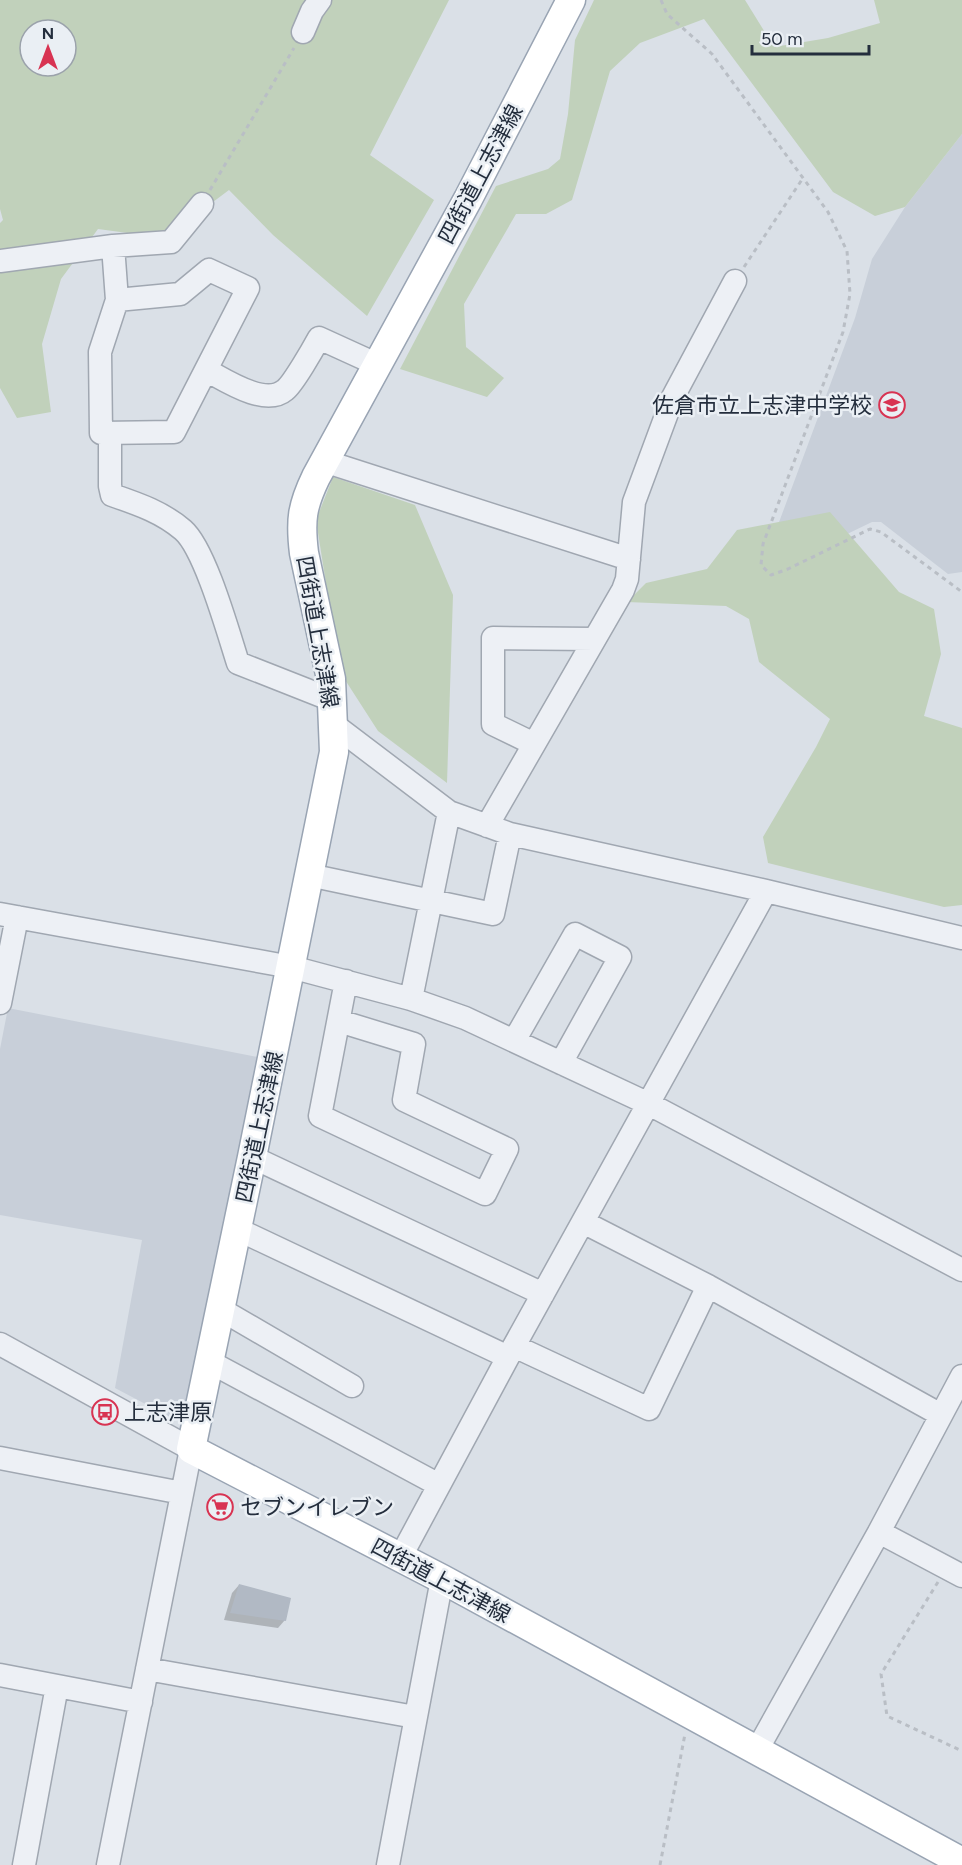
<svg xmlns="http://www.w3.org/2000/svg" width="962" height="1865" viewBox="0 0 962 1865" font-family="Figtree,'Noto Sans JP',sans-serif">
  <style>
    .built { fill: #c8cfd9 }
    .green { fill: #c1d1bb; fill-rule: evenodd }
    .shadow { fill: #0003 }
    .building { fill: #b1b9c4 }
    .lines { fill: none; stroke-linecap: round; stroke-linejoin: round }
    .minor-casing { stroke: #a0a7b1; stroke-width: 25 }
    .major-casing { stroke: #99a4b3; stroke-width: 31 }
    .path { stroke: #b9bec5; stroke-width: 3; stroke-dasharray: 4.5 4.5; stroke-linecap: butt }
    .minor { stroke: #edf0f5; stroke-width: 22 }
    .major { stroke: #fff; stroke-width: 28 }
    .labels { text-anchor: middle; stroke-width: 5; stroke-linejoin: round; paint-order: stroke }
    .street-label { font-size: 22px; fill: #242e3d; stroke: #eaeff4 }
    .poi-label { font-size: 22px; fill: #242e3d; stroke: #eaeff4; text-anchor: start }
  </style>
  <rect width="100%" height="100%" fill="#dae0e7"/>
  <path class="built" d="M962,134V572L948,574L881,522H872L789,562L772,541L855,318L872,259L905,207Z
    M8,1008L263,1058L187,1426L115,1388L142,1240L0,1215V1049Z"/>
  <path class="green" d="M0,0H449L370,155L434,200L367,316L273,235L229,190L165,238L98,229L61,279L42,344L51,412L17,418L0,388V223L3,220L0,209ZM30,30H66V66H30Z
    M594,0H745L774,47L828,38L880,23L874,0H962V134L905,207L875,216L833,192L704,19L640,43L610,71L572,200L546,214H516L464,304L466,347L504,378L487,397L400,369L496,186L548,169L560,159L568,114L575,40Z
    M333,477L415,505L453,595L447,783L378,731L340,672L316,520Z
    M830,512L899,592L934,609L941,654L924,716L962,728V905L944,907L768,863L763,837L816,747L830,719L759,662L749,619L726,606L627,602L646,583L707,569L737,530Z"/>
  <path class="shadow" d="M239,1585L285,1620L278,1628L224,1620L232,1593Z"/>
  <path class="building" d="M239,1584L291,1598L286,1621L230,1613Z"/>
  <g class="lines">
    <g class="minor-casing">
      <path id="minor" d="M303,32L312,11L320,0
        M113,246L117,300L100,352L101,433L174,432L248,288L209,270L180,294L117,300
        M0,261L113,246L171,242L202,204
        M206,370C225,380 265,407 285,390C293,384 313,349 319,338L376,364
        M110,433V486L112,495C138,504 162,512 183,530C205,549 228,632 238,663L332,700
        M324,461L629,559
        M333,724L449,812L510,834L766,891L962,938
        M534,744L493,724V638L594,639
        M487,826L623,590L627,579L634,502L673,397L735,281
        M309,875L493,914L510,834
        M0,914L291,967L411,999L465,1018L649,1104L962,1270
        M411,999L449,812
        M0,1003L17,917
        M339,1021L414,1044L404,1100L507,1149L485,1194L320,1116L346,981
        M514,1041L575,934L620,957L561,1063
        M252,1157L543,1294
        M583,1222L708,1286L941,1415
        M237,1229L508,1357
        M220,1309L352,1386
        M0,1344L191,1449L108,1865
        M514,1346L649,1409L708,1286
        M210,1362L439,1485
        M0,1458L182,1493
        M879,1532L962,1576
        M400,1558L508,1357L766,891
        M147,1669L415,1717
        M0,1675L141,1702
        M757,1750L879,1532L962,1376
        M24,1865L57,1686
        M388,1865L442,1579"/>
    </g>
    <g class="major-casing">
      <path id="major" d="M571,0L468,199L316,477C302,506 300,520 304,553L331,679L334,752L252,1157L191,1449L442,1579L962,1862"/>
    </g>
    <path class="path" d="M661,0L667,14L712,54L828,212L847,251L850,294L843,332L763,544L761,565L771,575L788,569L870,529L881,532L962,592
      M210,190L294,48
      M744,267L803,178
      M938,1582L881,1674L887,1716L962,1751
      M660,1865L685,1734"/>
    <use href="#minor" class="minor"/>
    <use href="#major" class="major"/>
  </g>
  <defs>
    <g id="school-ring" transform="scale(1.35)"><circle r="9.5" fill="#eaeff4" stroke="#d83352" stroke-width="1.5"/><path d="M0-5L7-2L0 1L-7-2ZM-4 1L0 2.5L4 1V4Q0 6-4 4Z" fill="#d83352"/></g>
    <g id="bus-ring" transform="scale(1.35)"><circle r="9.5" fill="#eaeff4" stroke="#d83352" stroke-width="1.5"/><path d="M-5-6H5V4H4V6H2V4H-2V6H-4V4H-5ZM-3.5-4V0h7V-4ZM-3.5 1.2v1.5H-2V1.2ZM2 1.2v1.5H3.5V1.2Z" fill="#d83352"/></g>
    <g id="supermarket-ring" transform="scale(1.35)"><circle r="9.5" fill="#eaeff4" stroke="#d83352" stroke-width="1.5"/><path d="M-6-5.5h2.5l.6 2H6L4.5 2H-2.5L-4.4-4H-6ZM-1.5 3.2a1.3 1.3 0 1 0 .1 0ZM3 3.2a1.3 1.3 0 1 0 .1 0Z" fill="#d83352"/></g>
  </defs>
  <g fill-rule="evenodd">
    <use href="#school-ring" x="892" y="405"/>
    <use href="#bus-ring" x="105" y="1412"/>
    <use href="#supermarket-ring" x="220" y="1507"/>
  </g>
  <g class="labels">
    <g class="street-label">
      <text transform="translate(480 174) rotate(-62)" y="8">四街道上志津線</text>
      <text transform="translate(318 632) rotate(80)" y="8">四街道上志津線</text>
      <text transform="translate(259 1127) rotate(-78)" y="8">四街道上志津線</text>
      <text transform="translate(441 1580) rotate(28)" y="8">四街道上志津線</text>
    </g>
    <g class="poi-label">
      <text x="872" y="413" text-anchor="end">佐倉市立上志津中学校</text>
      <text x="124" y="1420">上志津原</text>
      <text x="240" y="1515">セブンイレブン</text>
    </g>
  </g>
  <g transform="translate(48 48)"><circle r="28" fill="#eaeff4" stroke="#9ba2ab" stroke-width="1.5"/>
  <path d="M0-4.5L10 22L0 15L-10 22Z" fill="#d83352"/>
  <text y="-9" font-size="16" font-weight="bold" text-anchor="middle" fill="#242e3d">N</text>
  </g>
  <path d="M752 45v9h117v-9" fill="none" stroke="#242e3d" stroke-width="3"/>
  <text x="761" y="45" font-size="18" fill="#242e3d" stroke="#eaeff4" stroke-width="4.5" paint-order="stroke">50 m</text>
</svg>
